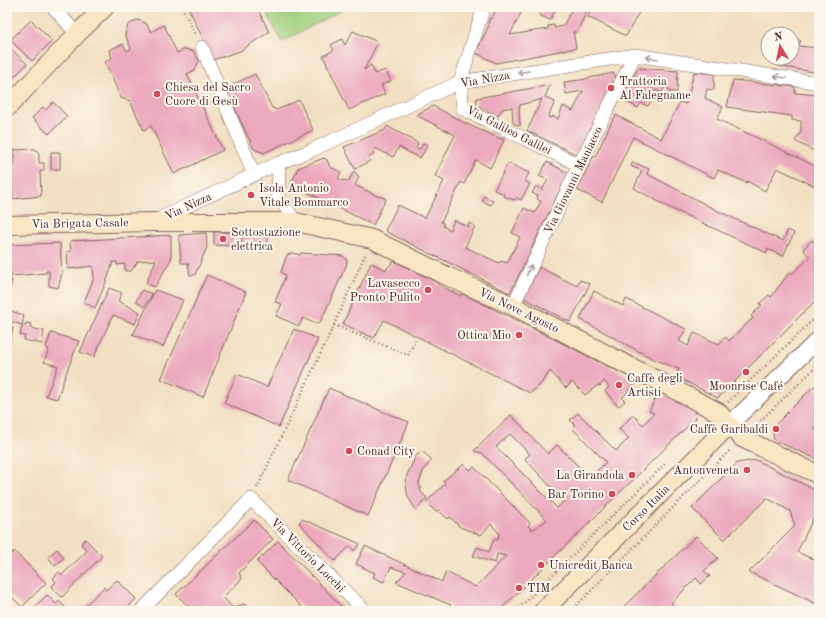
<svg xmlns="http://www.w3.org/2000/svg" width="826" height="618" viewBox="0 0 826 618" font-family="'Old Standard TT',serif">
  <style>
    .pitch { fill: #a1d180; stroke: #767856 }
    .building { fill: #eba9be; fill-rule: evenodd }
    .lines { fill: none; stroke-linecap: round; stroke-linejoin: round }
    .minor-casing { stroke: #856260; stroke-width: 14 }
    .tertiary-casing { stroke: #856260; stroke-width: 18 }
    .secondary-casing { stroke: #856260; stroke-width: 20 }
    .path { stroke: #856260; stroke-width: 2.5; stroke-dasharray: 1 3; stroke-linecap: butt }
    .minor { stroke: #fff; stroke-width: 13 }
    .tertiary { stroke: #fff; stroke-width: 16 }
    .secondary { stroke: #fbe6c4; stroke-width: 18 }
    .oneway { stroke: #ae9aa0 }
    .poi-dot { fill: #d1495b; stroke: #fbf7ec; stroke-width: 1.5 }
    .labels { text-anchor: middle; stroke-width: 4; stroke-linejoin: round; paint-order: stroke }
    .street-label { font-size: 12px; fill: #4a1f2b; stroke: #fbf7ec }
    .poi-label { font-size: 12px; fill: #4a1f2b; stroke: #fbf7ec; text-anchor: start }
  </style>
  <rect width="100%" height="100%" fill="#fbf7ec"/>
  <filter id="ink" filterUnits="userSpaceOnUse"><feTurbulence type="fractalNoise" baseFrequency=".025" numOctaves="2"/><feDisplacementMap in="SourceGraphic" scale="8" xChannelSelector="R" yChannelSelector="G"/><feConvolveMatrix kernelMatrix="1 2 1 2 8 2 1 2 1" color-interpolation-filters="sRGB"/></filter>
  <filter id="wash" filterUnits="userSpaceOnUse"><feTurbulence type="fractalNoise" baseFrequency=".012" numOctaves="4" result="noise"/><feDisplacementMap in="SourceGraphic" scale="16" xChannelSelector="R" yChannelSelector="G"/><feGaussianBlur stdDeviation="0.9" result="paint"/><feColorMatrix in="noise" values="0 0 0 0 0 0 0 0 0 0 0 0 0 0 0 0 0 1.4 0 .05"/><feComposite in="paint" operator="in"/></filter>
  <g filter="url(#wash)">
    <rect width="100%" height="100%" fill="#f2dfc1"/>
    <path class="pitch" d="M271,7H340L342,10L282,42L265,10Z"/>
    <g id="blocks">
      <path class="building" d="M188,7H257L269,32L240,51L213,60Z
        M497,7H510L521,13L510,35L548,29V26L554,25L555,28L563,26L573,7H589L576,33L573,31L576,48L496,63L476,53L489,25L488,24L490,18H492Z
        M543,7H557L550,20L539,15Z
        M593,7H629L639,12L626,36L588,17Z
        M31,20L52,41L32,61L10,40Z
        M137,20L146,23L151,32L164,25L177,53L185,49L194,52L199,61L195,70L187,74L223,150L174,174L151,126L144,130L130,101L121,98L105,62L112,58L109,50L123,44L127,51L131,49L125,34L128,25Z
        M353,31L378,42L364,70L371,65L375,74L385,70L391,81L381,85L385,94L349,110L323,56L334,50L331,45L342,39L345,45Z
        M795,38L801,41L798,46L819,48V73L778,66L782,58H792V42Z
        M7,45L27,64L7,84Z
        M638,68L678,71L677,92H669L668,86H665L662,93L656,90L648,106L641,103L638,108L622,99Z
        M694,72L714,74V90L707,89L705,98L723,107L717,119L766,142L817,167L819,163V188L777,168L765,191L747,181V183L718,170L714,178L633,137L602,202L577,190L593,157H595L610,125L616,115L661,139L680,102L686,104Z
        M613,73L616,77L578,155L527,131L542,99L520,105L519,109L520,126L513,123L512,107L502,109L498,116L476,105L477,98L550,85L545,97L555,102L548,117L551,118L552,116L558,119L563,106L573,111L583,91L566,94L564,82L580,80Z
        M255,74L272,108L277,110L299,100L313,130L264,153L254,149L225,88Z
        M733,80L795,87V93L819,95V142L814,151L795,141L801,132V121L792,120V116L727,107Z
        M53,102L67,116L49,134L32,118L43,107L46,110Z
        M433,106L471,126L504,140L490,168L476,160L464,184L461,182L441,222L444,224L443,226L450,230L454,220L468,227L469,223L475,226L465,247L499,263L501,261L507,263L520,237L512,233L524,208L535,213L541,201L537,199L538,196L532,193L536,186L542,190L548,180L539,176L547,162L568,173L510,293L385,231L398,205L425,218L444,181L435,176L455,135L416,115Z
        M387,126L418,143L416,148L420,149L423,143L428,145L420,158L399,147L393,157L375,148L373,155L368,158L370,161L355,169L344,147L385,130Z
        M35,149L39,153V163H44V171H40L41,196L13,199L10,163H14V150Z
        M51,152H60V169H51Z
        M324,158L327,160L330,167L341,172L338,178L344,181L345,180L348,182L354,171L359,177L355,185L379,197V196L386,199L373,225L291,184L298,168Z
        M633,162L649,169L647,174L720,212L783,241L788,230L794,233L783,256L768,249L767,253L670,208L634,188L642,171L631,166Z
        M508,163L529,173L525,181L530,184L521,200L517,198L514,200L503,196L504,194L494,190Z
        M484,196L493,201L491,205L482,201Z
        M214,232H234L231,246L214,245Z
        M206,233L207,247L195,275H190L188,263H181L179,235Z
        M243,233L269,238L262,252L240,248Z
        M171,235V259L155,287L146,283L156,260L138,261L131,271H125V264L117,265V262H113L108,277L95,308L84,302L94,278L93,266L68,269L67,252L71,251L70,241Z
        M812,240L819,247V297L718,398L675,376L679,369L651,358L580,319L594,291L623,306L626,299L686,329L679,341L688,346L694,333L719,344L726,337L729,341L753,318L751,316L762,305L759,304L769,295L771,297L789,273H793L810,257L803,249Z
        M60,243L62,273L58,288L49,286V271H46V273L11,276L10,280H12L7,299V245Z
        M293,253L300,255L301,253L343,256L346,259L347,262L346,266L320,323L317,322L316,324L303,318L299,326L276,316L282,304L275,302L286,275L281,272L287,255Z
        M394,261L438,283L437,284L461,296L463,294L574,349L601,363L636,380V383L622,398L625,401L619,406L616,404L605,391L609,387L604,381L600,386L598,385L585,395L572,382L566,388L550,371L540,385L530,393L384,320L374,338L343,324L371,263L386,270L388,267Z
        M539,267L577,286L580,280L590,284L570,322L524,298Z
        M207,275L246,292L203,397L161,379Z
        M109,288L122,293L118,301L140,312L135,324L113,315L94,357L80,352Z
        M142,290L152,294L144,307L136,301Z
        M155,290L183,300L163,347L132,334L134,333Z
        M7,310L24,315L22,325L7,321Z
        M26,323L31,324L30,328L44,331L42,344L24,340L25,336L20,335L22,326H25Z
        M7,327L13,328L8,349H7Z
        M294,329L318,339L279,427L224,403L237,374L267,387Z
        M51,333L79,341L68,368L57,399L46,396L58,366L44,362L49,349L46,348Z
        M814,386L819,392V424L818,423L814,427L816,430L819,432V460L774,440L772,428Z
        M329,388L379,410L409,422L368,516L288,480Z
        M659,392L695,410L696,418L499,611H446L451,605L396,582L406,572L391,567L384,582L373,577L375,573L356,564L365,546L442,582L446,572L476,587L506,556L497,554L495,563L473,556L477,547L489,552L494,539L498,540L499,533L491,524L481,535L460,527L450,517L448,519L438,510L436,512L426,502L445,484L443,481L464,464L470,470L474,467L530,523L528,526L532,530L547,520L482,453L474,451L511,415L548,454L557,445L590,478L606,462L572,428L575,425L570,420L578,413L616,451L629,438L619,429L633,415L643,425L654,413L649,411ZM510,434L530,454L525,459L564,501L557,508L496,447Z
        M422,451L432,460L424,469L419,483L421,492L427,498L416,510L408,497L406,486L407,475L416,456Z
        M756,460L819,492V522L813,519L797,552L819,562V605L749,572L795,526L790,511L767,498L724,540L692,508L737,463Z
        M302,519L354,541L360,544L354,551L350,546L335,561L299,523Z
        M254,520L273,539L239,573L242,579L223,597L233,608L244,604L251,611H193L176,594Z
        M696,536L718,558L704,571L710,576L701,584L696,578L671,603L679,611H619Z
        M85,539L102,556L62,597L51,587L56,582L53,578L59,572L62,575L87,551L81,544Z
        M278,541L346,611H306L257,562Z
        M7,547L13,554L14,551L46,583L22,607L7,592Z
        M57,549L64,558L55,566L48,557Z
        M117,580L136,599L124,611H80L104,587L106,590Z
        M47,595L56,604L59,601L69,611H30Z"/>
    </g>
  </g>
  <g filter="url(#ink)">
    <use href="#blocks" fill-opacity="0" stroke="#856260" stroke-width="1"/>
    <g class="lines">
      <g class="minor-casing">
        <path id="minor" d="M53,7L77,34
          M484,7L460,82L463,109L579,165
          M202,47L254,175
          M279,163L278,197L296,222
          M157,220L279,163L312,150L460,82L635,55L819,83
          M513,306L579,165L635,55
          M141,611L251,499L365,611"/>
      </g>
      <g class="tertiary-casing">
        <path id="tertiary" d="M729,425L819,339"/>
      </g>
      <g class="secondary-casing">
        <path id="secondary" d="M7,108L77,34L105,7
          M7,225L154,222H296L372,239L447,276L513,306L718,412L729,425L742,438L819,475
          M543,611L729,425"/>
      </g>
      <path class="path" d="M182,7L196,36
        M334,325L408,355L416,339
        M728,402L819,314
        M755,426L819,364
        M257,488L334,325L366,253
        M516,611L665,464
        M571,611L731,449"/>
      <use href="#minor" class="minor"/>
      <use href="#tertiary" class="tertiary"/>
      <use href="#secondary" class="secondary"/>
    </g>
    <defs><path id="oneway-shaft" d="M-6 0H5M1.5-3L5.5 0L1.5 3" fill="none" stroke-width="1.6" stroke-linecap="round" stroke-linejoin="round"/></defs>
    <g class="oneway">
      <use href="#oneway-shaft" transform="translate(652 58) rotate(-171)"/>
      <use href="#oneway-shaft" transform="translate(523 72) rotate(171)"/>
      <use href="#oneway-shaft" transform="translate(780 77) rotate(-171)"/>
      <use href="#oneway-shaft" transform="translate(529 270) rotate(-65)"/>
    </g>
  </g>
  <g class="poi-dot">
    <circle cx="611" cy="88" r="4"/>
    <circle cx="157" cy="94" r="4"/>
    <circle cx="251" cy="195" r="4"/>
    <circle cx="223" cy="239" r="4"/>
    <circle cx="428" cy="290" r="4"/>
    <circle cx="519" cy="335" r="4"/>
    <circle cx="746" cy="372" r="4"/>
    <circle cx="619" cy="385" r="4"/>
    <circle cx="776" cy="429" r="4"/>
    <circle cx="349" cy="451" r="4"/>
    <circle cx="747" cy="470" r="4"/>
    <circle cx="632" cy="475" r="4"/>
    <circle cx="612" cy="494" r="4"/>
    <circle cx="541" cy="565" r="4"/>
    <circle cx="519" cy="588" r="4"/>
  </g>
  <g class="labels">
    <g class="street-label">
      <text transform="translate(485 79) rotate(-10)" y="4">Via Nizza</text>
      <text transform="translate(509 130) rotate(27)" y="4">Via Galileo Galilei</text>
      <text transform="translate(573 180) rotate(-64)" y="4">Via Giovanni Maniacco</text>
      <text transform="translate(188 206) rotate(-25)" y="4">Via Nizza</text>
      <text transform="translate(80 223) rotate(-1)" y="4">Via Brigata Casale</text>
      <text transform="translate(519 310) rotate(26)" y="4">Via Nove Agosto</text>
      <text transform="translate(646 508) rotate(-45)" y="4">Corso Italia</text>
      <text transform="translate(308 555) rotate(45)" y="4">Via Vittorio Locchi</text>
    </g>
    <g class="poi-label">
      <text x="619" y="85">Trattoria<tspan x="619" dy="14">Al Falegname</tspan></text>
      <text x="165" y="91">Chiesa del Sacro<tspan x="165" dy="14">Cuore di Gesù</tspan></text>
      <text x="259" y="192">Isola Antonio<tspan x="259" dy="14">Vitale Bommarco</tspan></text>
      <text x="231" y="236">Sottostazione<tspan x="231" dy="14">elettrica</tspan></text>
      <text x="420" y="287" text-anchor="end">Lavasecco<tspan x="420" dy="14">Pronto Pulito</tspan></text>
      <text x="511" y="339" text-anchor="end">Ottica Mio</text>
      <text x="627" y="382">Caffè degli<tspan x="627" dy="14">Artisti</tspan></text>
      <text x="746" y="390" text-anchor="middle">Moonrise Café</text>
      <text x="768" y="433" text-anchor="end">Caffè Garibaldi</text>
      <text x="357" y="455">Conad City</text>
      <text x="739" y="474" text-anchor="end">Antonveneta</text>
      <text x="624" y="479" text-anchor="end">La Girandola</text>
      <text x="604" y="498" text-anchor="end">Bar Torino</text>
      <text x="549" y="569">Unicredit Banca</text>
      <text x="527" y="592">TIM</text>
    </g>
  </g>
  <rect width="826" height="618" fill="none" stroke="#fbf7ec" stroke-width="24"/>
  <g transform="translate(780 46) rotate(350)"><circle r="19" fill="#fbf7ec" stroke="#b4a19f"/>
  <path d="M0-3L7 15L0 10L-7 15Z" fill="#d1495b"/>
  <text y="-6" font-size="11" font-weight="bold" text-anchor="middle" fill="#4a1f2b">N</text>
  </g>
</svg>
